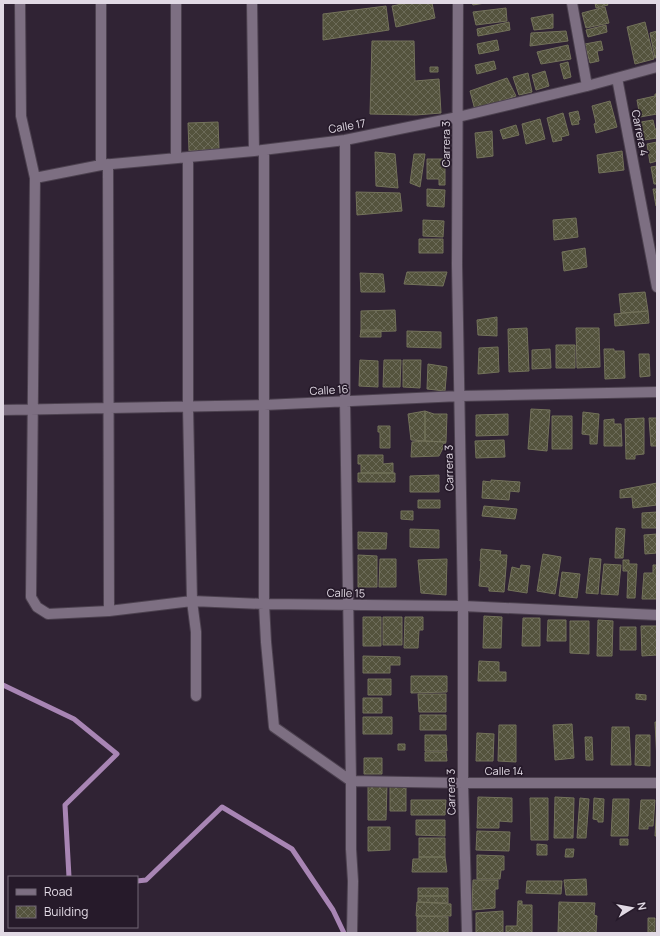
<svg xmlns="http://www.w3.org/2000/svg" width="660" height="936" viewBox="0 0 660 936" font-family="Manrope,sans-serif">
  <style>
    .lines { fill: none; stroke-linecap: round; stroke-linejoin: round }
    .stream { stroke: #a885b4; stroke-width: 5 }
    .building { fill: url(#building-cross-hatch); stroke: #73725a }
    .minor-casing { stroke: #4c414f; stroke-width: 12 }
    .minor { stroke: #7d6f82; stroke-width: 10 }
    .labels { text-anchor: middle; stroke-width: 3.5; stroke-linejoin: round; paint-order: stroke }
    .street-label { font-size: 11px; fill: #e1d9e4; stroke: #261a2a }
  </style>
  <defs>
    <pattern id="building-cross-hatch" width="8" height="8" patternUnits="userSpaceOnUse"><rect width="8" height="8" fill="#54533d"/><path d="M0 0l8 8M0 8l8-8" fill="none" stroke="#6c6b59"/></pattern>
  </defs>
  <rect width="100%" height="100%" fill="#302334"/>
  <g class="lines">
    <path class="stream" d="M3,685L74,719L117,754L65,805L69,877
      M137,881L146,880L222,807L292,849L333,910L344,933"/>
  </g>
  <path class="building" d="M407,3H432L435,18L396,27L392,6Z
    M472,3H485L473,5Z
    M595,3H607L608,5L596,8Z
    M386,6L389,30L323,40V14Z
    M605,7L609,23L586,28L582,13Z
    M506,8L507,21L476,25L473,12Z
    M553,14V28L534,30L531,18Z
    M509,22L510,30L478,36L477,29Z
    M645,22L654,59L635,64L627,27Z
    M606,25L607,32L588,37L586,30Z
    M566,31L568,41L530,46L531,33Z
    M657,31V57L655,58L650,33Z
    M497,40L499,50L479,54L477,44Z
    M372,41H414L415,81L439,79L441,113L416,115L370,114Z
    M601,41L603,50L597,51L599,61L590,63L585,44Z
    M568,45L571,59L541,64L537,52Z
    M494,61L496,69L477,74L475,65Z
    M568,62L571,77L564,79L560,64Z
    M430,67H438V72H430Z
    M545,71L549,86L536,90L532,75Z
    M528,73L532,92L519,95L513,77Z
    M507,78L516,96L475,110L470,91Z
    M655,94H657V114L640,117L637,100L655,96Z
    M610,101L617,127L596,133L594,124L596,123L592,106Z
    M578,111L580,120H578L579,124L572,125L569,113Z
    M563,113L569,135L561,137L562,140L553,142L547,118Z
    M540,119L545,139L526,144L522,124Z
    M653,120L655,129H657V138L644,140L641,122Z
    M218,122L219,149L189,151L188,123Z
    M516,125L519,135L503,139L500,130Z
    M492,131L493,156L477,158L475,133Z
    M657,142V161L650,163L647,144Z
    M622,151L624,170L599,173L597,155Z
    M375,152L395,154L398,188L376,186Z
    M414,154H425L420,187L410,183Z
    M427,159H445V185H439V179H427Z
    M657,166V184H654L651,167Z
    M427,189L445,190L444,207L427,206Z
    M653,189H657V206H656Z
    M356,192L400,193L402,211L357,215Z
    M576,218L578,237L554,240L553,220Z
    M423,220L444,221L443,237L423,236Z
    M419,239H443V253H419Z
    M585,248L587,267L564,271L562,252Z
    M407,272H447L443,286L404,284Z
    M360,273L383,274L385,292H361Z
    M645,292L648,311L621,313L619,294Z
    M395,310L396,331L361,332V311Z
    M648,311L649,323L615,326L614,314Z
    M497,317V336L478,335L477,320Z
    M527,328L529,371L509,372L508,329Z
    M576,328H599L600,367L577,368Z
    M361,330H381V337H360Z
    M407,331L441,332V348L407,347Z
    M556,345H575V368H556Z
    M498,347L499,372L478,374L479,348Z
    M550,349L551,368L532,369V350Z
    M604,349H614V351H624L625,378L605,379Z
    M639,354H649L650,376L640,377Z
    M360,360L378,361V387L359,386Z
    M384,360H401L400,387H383Z
    M403,360H421L420,388L403,387Z
    M428,364L447,367L445,391L427,389Z
    M531,409L550,410L547,451L528,449Z
    M425,411L434,414H447L446,442L425,441Z
    M425,411V441L411,440L408,414Z
    M583,412L599,414L597,444H590V435L582,434Z
    M508,414V435L476,436V415Z
    M552,416H572V449H552Z
    M644,418V454L635,455V459H626L625,419Z
    M649,418H657V446H651Z
    M614,419V424H621L622,446H604V420Z
    M378,426H390V448H380V432H378Z
    M504,440L505,457L476,458L475,441Z
    M425,441L446,442L439,456L411,457L412,442Z
    M358,455H383V464L393,463V473H361V464H358Z
    M358,473H395V482H358Z
    M439,475V492H410V476Z
    M491,480L520,482L519,492L510,491L509,500L482,498L483,481L491,482Z
    M657,483V505L633,508L632,497L620,498V490Z
    M418,500H440V508H418Z
    M484,506L517,509L515,519L482,516Z
    M401,511H413V520L401,519Z
    M657,512V528H642V513Z
    M616,528L625,529L623,558H615Z
    M410,529L439,530V548L410,547Z
    M358,532L387,533L386,549H358Z
    M657,534V553L645,554L644,535Z
    M481,549L501,551L500,555H507L504,592L489,591V587L479,586L481,561H480Z
    M543,554L561,557L555,594L537,591Z
    M358,555L377,556V587H358Z
    M590,558L601,559L598,594L586,593Z
    M380,559H396V587H379Z
    M447,559L446,595L421,593L418,560Z
    M623,560H629V564H637L635,598H627L628,571H623Z
    M604,564L621,565L618,595L601,594Z
    M521,565L530,566L527,593L508,590L512,567L520,569Z
    M653,565H657V599H642L644,573H653Z
    M562,572L580,574L577,598L559,596Z
    M484,616L502,617L501,648H483Z
    M363,617H381V646H363Z
    M383,617H402V645H383Z
    M405,617H423V630H419L418,648H404Z
    M523,618H540V646H522Z
    M548,620H566V641H547Z
    M598,620L613,621L612,656H597Z
    M570,621H589V654L570,653Z
    M641,626H657V655L642,656Z
    M620,627H636V650H620Z
    M363,656L400,657V665H390V673H363Z
    M479,661L499,662V672H506V681H478Z
    M411,676H447V692L411,693Z
    M368,679H391V695H368Z
    M418,694H446V712H419Z
    M636,694L646,695V700L636,699Z
    M363,698H382V713H363Z
    M420,715H446V730H420Z
    M363,717H392V734H363Z
    M655,722H657V761Z
    M572,724L574,758L555,760L553,725Z
    M499,725H516V762L498,761Z
    M612,727H629L631,765H611Z
    M477,733L494,734L493,761H476Z
    M425,735H446L447,751H425Z
    M636,735H650V766L635,765Z
    M585,737H592L593,760H586Z
    M398,744H405V750H398Z
    M425,752H446L447,761H425Z
    M364,758H382V774H364Z
    M368,784H387L386,820H368Z
    M390,785H406V811H390Z
    M478,797L512,798V822L499,821V828H477Z
    M555,797L574,798L573,838H554Z
    M530,798H548V840H531Z
    M580,798L589,799L586,838H577Z
    M594,798L604,799L603,822H598V820L593,819Z
    M613,799H629L628,836H611Z
    M411,800H446L445,815H411Z
    M641,800H655L653,826H648V829H639Z
    M657,802V836H655Z
    M416,820H445V836L416,835Z
    M368,827H390V850L368,851Z
    M477,831L510,832L509,851L476,850Z
    M419,838H445V857H419Z
    M620,839H628V845H620Z
    M537,844L547,845V855H537Z
    M566,849H574L573,857H565Z
    M477,855L504,856V870H501L500,879H477Z
    M419,857H445L447,872H412L413,859H419Z
    M586,879L587,895H566L564,880Z
    M473,880H498V889H495V908L472,910Z
    M527,881H562L561,894L526,893Z
    M418,888H448V896H418Z
    M418,896H448V903L418,902Z
    M518,901H522V905H532V933H506V926H517Z
    M417,902L451,904V916H416Z
    M559,902L595,903L594,915L597,916L596,933H558Z
    M503,911V933H476V913Z
    M417,916L448,917V933L417,932Z
    M648,918H655V933H648Z"/>
  <g class="lines">
    <g class="minor-casing">
      <path id="minor" d="M20,3L21,116L35,178L31,597L37,607L48,614L109,611L192,601L264,604L463,606L657,615
        M252,3L254,151
        M458,3L457,265L463,606V783L467,933
        M572,3L587,86
        M617,78L657,287
        M345,140V402L351,781V849L353,881L352,933
        M264,150V604L266,642L274,727L351,781L463,783H657
        M188,157V407L192,601L196,632V696
        M176,158V3
        M108,164L109,611
        M101,165V3
        M35,178L101,165L254,151L345,140L458,117L587,86L657,67
        M3,410L264,405L460,396L657,392"/>
    </g>
    <use href="#minor" class="minor"/>
  </g>
  <g class="labels">
    <g class="street-label">
      <text transform="translate(347 126) rotate(-10)" y="4">Calle 17</text>
      <text transform="translate(640 133) rotate(79)" y="4">Carrera 4</text>
      <text transform="translate(446 144) rotate(-90)" y="4">Carrera 3</text>
      <text transform="translate(329 390) rotate(-3)" y="4">Calle 16</text>
      <text transform="translate(449 468) rotate(-91)" y="4">Carrera 3</text>
      <text transform="translate(346 593) rotate(1)" y="4">Calle 15</text>
      <text x="504" y="775">Calle 14</text>
      <text transform="translate(451 792) rotate(-91)" y="4">Carrera 3</text>
    </g>
  </g>
  <rect width="660" height="936" fill="none" stroke="#e1d9e4" stroke-width="8"/>
  <rect x="8" y="876" width="130" height="52" fill="#261a2a" stroke="#716674"/>
  <rect x="16" y="889" width="20" height="6" fill="#7d6f82" stroke="#716674"/>
  <text x="44" y="896" font-size="12" fill="#e1d9e4">Road</text>
  <rect x="16" y="906" width="20" height="12" fill="url(#building-cross-hatch)" stroke="#716674"/>
  <text x="44" y="916" font-size="12" fill="#e1d9e4">Building</text>
  <g transform="translate(632 908) rotate(79)" stroke="#261a2a" stroke-width="3" paint-order="stroke">
  <path d="M0-3L7 15L0 10L-7 15Z" fill="#e1d9e4"/>
  <text y="-6" font-size="11" font-weight="bold" text-anchor="middle" fill="#e1d9e4">N</text>
  </g>
</svg>
